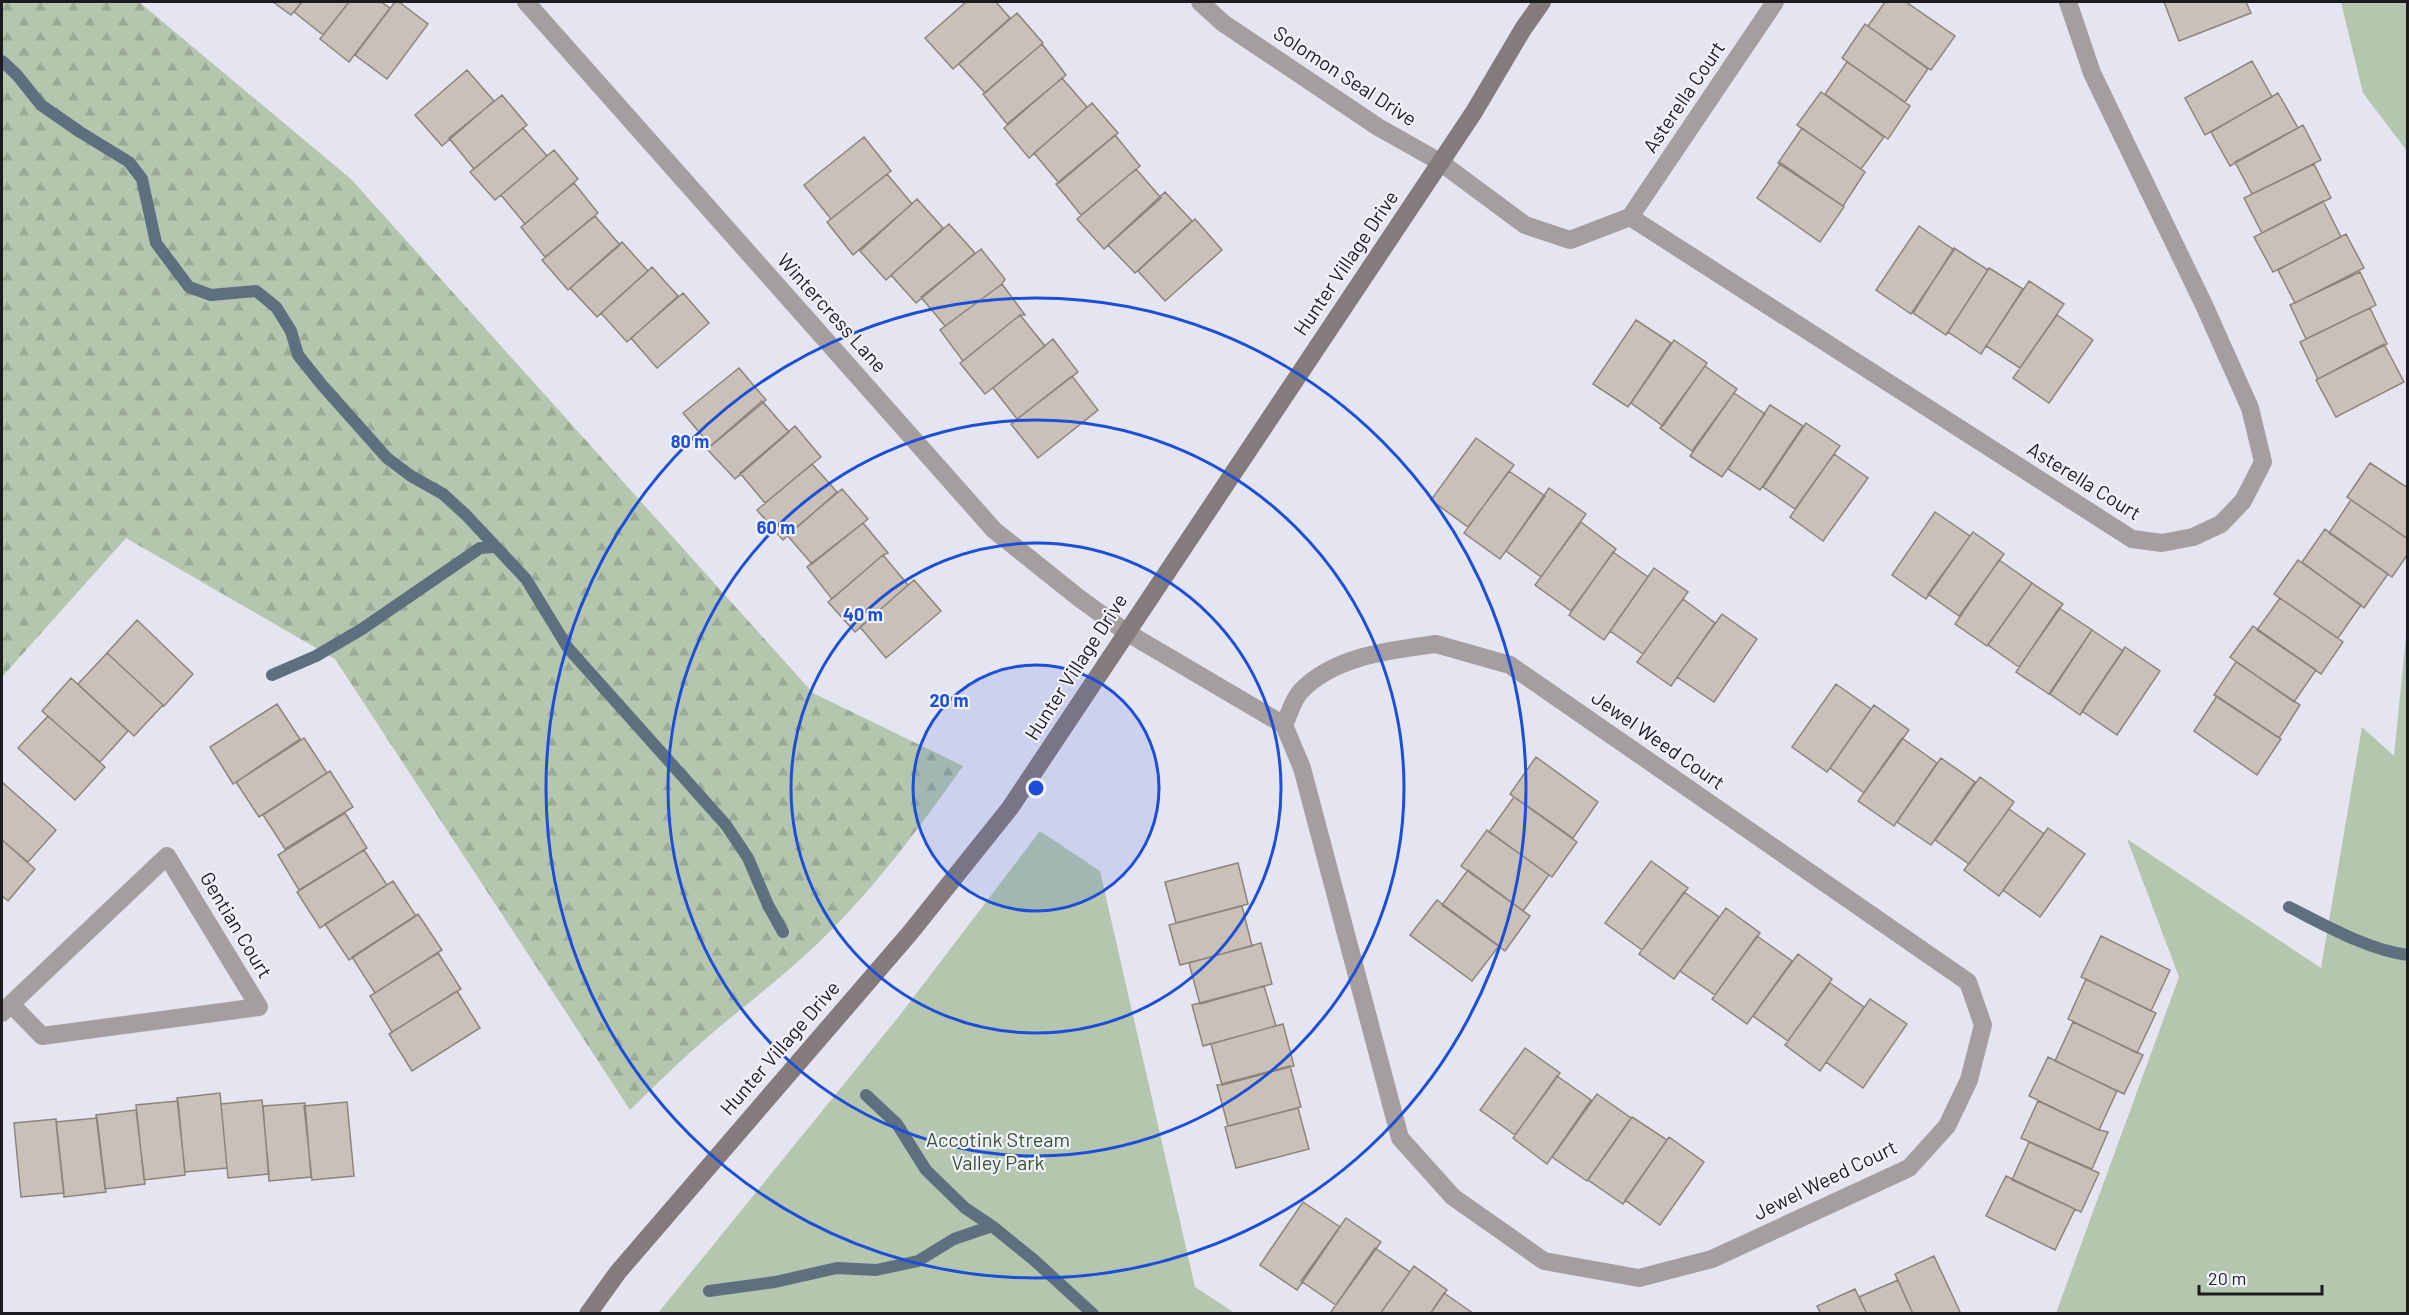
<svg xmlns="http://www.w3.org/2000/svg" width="2409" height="1315" viewBox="0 0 2409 1315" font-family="Barlow,sans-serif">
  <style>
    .forest { fill: url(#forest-firs) }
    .park { fill: #b5c6ae }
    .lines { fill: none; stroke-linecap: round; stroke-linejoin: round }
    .stream { stroke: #5e7080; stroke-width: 12 }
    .building { fill: #c9c1b7; stroke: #8d857c; stroke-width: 1.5 }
    .street { stroke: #a49e9f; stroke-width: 18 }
    .secondary { stroke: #847b7d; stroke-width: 18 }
    .ring { fill: none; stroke: #1d4ed8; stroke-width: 3 }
    .labels { text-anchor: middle; stroke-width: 4.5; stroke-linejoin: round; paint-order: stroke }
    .street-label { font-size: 20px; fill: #1c1c20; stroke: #f2f2fe }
    .park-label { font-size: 20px; fill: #35522a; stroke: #f2f2fe }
    .centre { fill: #1d4ed8; stroke: #f2f2fe; stroke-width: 3 }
    .ring-label { font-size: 18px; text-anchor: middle; font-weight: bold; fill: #1d4ed8; stroke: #f2f2fe; stroke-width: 4.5; stroke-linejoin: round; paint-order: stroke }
  </style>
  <defs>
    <pattern id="forest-firs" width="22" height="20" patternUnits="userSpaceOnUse" patternTransform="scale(1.5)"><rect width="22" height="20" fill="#b5c6ae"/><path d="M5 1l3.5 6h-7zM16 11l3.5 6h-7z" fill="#9baa95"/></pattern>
  </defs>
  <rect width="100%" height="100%" fill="#e4e5f1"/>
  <path class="forest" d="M2,2H139L351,179L813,693L963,766C918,830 872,892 815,946C776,983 733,1014 693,1050C671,1069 651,1090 630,1110L335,659L126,538L2,677Z"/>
  <path class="park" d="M2341,2H2407V151L2363,93Z
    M2407,626V1313H2056L2179,977L2127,839L2321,968L2362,727L2394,756Z
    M1040,831L1100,871L1195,1287L1235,1313H658L900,1015Z"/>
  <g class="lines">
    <path class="stream" d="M2,61L17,75L41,105L80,132L129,162L142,179L156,243L189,287L211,295L256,291L276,307L291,331L298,355L322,385L387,458L411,476L443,494L466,515L526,579L568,648L726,825L748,858L768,905L783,932
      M272,675L316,656L362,629L480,548L495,547
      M2289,907C2325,925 2368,950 2408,955
      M866,1095L897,1124L926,1170L965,1208L992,1226L1034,1260L1093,1314
      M709,1291L775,1282L837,1268L876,1270L918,1261L954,1239L992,1226"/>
  </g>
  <path class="building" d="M273,2H302L291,15Z
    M302,2H349L323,35L294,12Z
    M349,2H381L390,8L349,62L320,39Z
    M395,2H399L428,24L387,79L355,55Z
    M966,2H996L1010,18L953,69L925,38Z
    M1885,2H1906L1955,36L1931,70L1868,26Z
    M2164,2H2246L2251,13L2179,41Z
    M1017,13L1043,43L985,93L959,64Z
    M1865,24L1928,69L1905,102L1842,58Z
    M1042,44L1066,75L1007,124L983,94Z
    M2252,61L2272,97L2205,135L2185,98Z
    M1847,62L1910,106L1888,139L1825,94Z
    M467,70L494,101L442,146L415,115Z
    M1062,78L1087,107L1029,158L1004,128Z
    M1821,92L1884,137L1861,169L1797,125Z
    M2278,93L2298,128L2230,166L2211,132Z
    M502,95L527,125L474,169L449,138Z
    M1092,103L1118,133L1059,183L1034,153Z
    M2303,125L2321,160L2252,194L2235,162Z
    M523,128L547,156L495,200L470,172Z
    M1802,128L1865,172L1843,206L1778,163Z
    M1115,135L1140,166L1081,215L1056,184Z
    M864,137L891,171L831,219L804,185Z
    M554,150L578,179L525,224L501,195Z
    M1781,163L1844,207L1820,242L1757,198Z
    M2314,164L2331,198L2262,233L2244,198Z
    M1136,169L1161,198L1104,249L1077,219Z
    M887,174L912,204L853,255L827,222Z
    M574,183L598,213L545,257L521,227Z
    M1165,192L1192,221L1135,273L1108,245Z
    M917,199L943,228L886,280L860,251Z
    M2323,201L2341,237L2273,272L2254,237Z
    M595,216L620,245L568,290L542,260Z
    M1195,219L1222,250L1165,301L1138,271Z
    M949,224L975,253L916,303L891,275Z
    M1919,226L1954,250L1911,314L1876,290Z
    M2346,234L2364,268L2295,303L2278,270Z
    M622,242L648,271L597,317L570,288Z
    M1954,248L1988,270L1946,335L1913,313Z
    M981,249L1005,279L1002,284L945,326L921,297Z
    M652,267L678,296L627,342L601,313Z
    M1989,268L2023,289L1981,354L1948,332Z
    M2360,272L2376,305L2306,339L2290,305Z
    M2029,281L2064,304L2020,368L1986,346Z
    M1002,284L1025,315H1020L963,361L940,330Z
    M683,293L709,323L657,368L631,338Z
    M2370,308L2387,344L2318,379L2300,342Z
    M1020,315L1045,346L985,394L960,363Z
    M2057,315L2093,340L2049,403L2013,378Z
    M1636,320L1671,343L1628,407L1593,384Z
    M1053,339L1078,372L1017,419L993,388Z
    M1674,340L1707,363L1663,426L1631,403Z
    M2384,344L2404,382L2336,417L2316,380Z
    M1705,366L1737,389L1692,451L1660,428Z
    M739,368L766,400L711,446L683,413Z
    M1072,376L1098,410L1038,458L1011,424Z
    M1734,393L1765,414L1722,477L1690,456Z
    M762,401L789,432L735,479L707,449Z
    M1770,405L1803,426L1760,490L1728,469Z
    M1806,423L1840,446L1795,509L1763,487Z
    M795,426L821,457L765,503L740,473Z
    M1476,438L1514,465L1468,527L1431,500Z
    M1834,454L1868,478L1823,541L1790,517Z
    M2370,463L2408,488V539L2347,497Z
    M812,464L837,492L783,540L757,510Z
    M1509,471L1545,496L1500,559L1464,533Z
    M1549,488L1586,514L1541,577L1506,551Z
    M842,489L868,519L812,564L787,535Z
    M2351,500L2408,539V554L2392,577L2329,533Z
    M1935,512L1970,536L1926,599L1892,575Z
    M1581,522L1616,549L1571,611L1535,585Z
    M863,523L888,553L883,555L832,599L807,567Z
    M2325,529L2388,574L2364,608L2302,562Z
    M1973,532L2004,554L1959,616L1928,594Z
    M1613,552L1648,577L1604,640L1569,615Z
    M883,555L908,585L855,632L828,602Z
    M1999,560L2032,583L1987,646L1955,624Z
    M2298,560L2361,605L2338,638L2274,594Z
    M1654,568L1688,592L1643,654L1610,631Z
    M914,580L941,611L886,658L860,627Z
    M2032,583L2063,604L2019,667L1988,645Z
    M2280,598L2343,642L2321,674L2257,630Z
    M1683,599L1715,623L1671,686L1637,662Z
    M2059,608L2092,630L2049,694L2016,672Z
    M1722,614L1757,639L1714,702L1677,677Z
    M137,620L193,674L164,706L107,653Z
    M2253,626L2316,670L2294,702L2230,657Z
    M2092,630L2123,651L2080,715L2050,694Z
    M2125,647L2160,671L2117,735L2082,711Z
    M107,653L163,705L134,736L78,684Z
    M2236,662L2300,705L2279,738L2214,695Z
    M71,678L128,731L100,762L42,711Z
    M1836,684L1871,709L1827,772L1792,747Z
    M2217,696L2281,739L2257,775L2194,731Z
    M277,704L300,739L233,784L210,747Z
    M1874,705L1909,730L1864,793L1830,768Z
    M48,716L105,767L75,800L18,748Z
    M304,738L327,773L259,817L236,782Z
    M1902,738L1937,763L1894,826L1858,801Z
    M1536,757L1598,802L1573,838L1510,794Z
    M1941,758L1975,782L1931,845L1897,822Z
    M330,771L353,807L285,849L263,815Z
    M1980,777L2014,802L1969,864L1935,840Z
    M2,782L56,830L28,862L2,840Z
    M1514,797L1577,842L1552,877L1489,832Z
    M2009,809L2044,834L1999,896L1964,870Z
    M345,813L367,848L299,890L278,855Z
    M2048,828L2085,854L2040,917L2003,890Z
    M1487,830L1549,875L1523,911L1461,866Z
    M2,840L35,869L8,901L2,896Z
    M364,850L387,885L320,928L297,892Z
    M1651,861L1688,888L1642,950L1605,923Z
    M1238,863L1248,904L1176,923L1165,882Z
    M1468,870L1530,916L1505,951L1442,905Z
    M393,881L416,916L349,960L325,924Z
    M1684,892L1719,917L1674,979L1639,954Z
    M1437,900L1499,946L1472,981L1410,935Z
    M1242,906L1252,946L1180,965L1169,925Z
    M1726,908L1760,933L1715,995L1680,971Z
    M418,914L442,950L375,993L352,957Z
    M1757,936L1792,961L1747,1024L1712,999Z
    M2101,936L2170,970L2151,1011L2081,977Z
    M1261,943L1272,984L1200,1004L1189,963Z
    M438,953L461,989L392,1032L370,996Z
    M1798,954L1832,979L1788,1041L1753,1016Z
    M2086,979L2156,1013L2137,1053L2068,1019Z
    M1830,983L1864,1007L1820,1071L1785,1045Z
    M1264,986L1276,1026L1203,1046L1192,1005Z
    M457,991L480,1028L412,1071L389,1034Z
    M1870,999L1907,1024L1863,1088L1826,1062Z
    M2073,1022L2143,1055L2124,1094L2055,1061Z
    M1283,1024L1294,1066L1222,1085L1211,1044Z
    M1525,1048L1560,1073L1515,1135L1480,1110Z
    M2048,1057L2117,1091L2099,1130L2029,1096Z
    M1290,1066L1301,1107L1228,1126L1217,1085Z
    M1557,1076L1591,1100L1547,1164L1513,1138Z
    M220,1093L227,1168L185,1172L177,1098Z
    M1597,1094L1631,1118L1587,1181L1552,1157Z
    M262,1100L269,1174L228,1178L221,1104Z
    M178,1101L185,1175L144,1180L136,1105Z
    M2038,1101L2099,1130L2108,1132L2092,1169L2021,1138Z
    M347,1102L354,1176L312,1180L304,1106Z
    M305,1103L311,1177L269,1181L263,1106Z
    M1298,1108L1309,1149L1236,1168L1225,1127Z
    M136,1110L145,1184L105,1189L96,1115Z
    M1632,1117L1667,1140L1623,1204L1588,1180Z
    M97,1118L106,1192L64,1197L56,1122Z
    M56,1119L64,1193L21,1197L14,1123Z
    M1669,1137L1704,1162L1660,1225L1625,1200Z
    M2029,1142L2099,1173L2081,1212L2012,1180Z
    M2006,1176L2075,1209L2055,1250L1986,1216Z
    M1303,1202L1340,1227L1297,1290L1260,1265Z
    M1346,1218L1381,1242L1336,1305L1301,1281Z
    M1375,1248L1410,1272L1380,1314H1334L1331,1312Z
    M1934,1256L1961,1314H1913L1895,1274Z
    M1414,1266L1447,1290L1430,1314H1380Z
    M1898,1280L1913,1314H1867L1859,1297Z
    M1855,1289L1867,1314H1821L1817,1306Z
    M1444,1293L1474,1314H1430Z"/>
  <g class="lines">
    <path class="street" d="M526,2L994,530L1079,598L1126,632L1284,725
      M1200,2L1223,23L1378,127L1440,162L1525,225L1570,240L1630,217
      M1775,2L1630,217L2132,539L2162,543L2193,537L2221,524L2243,501L2263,462L2250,408L2204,305L2092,73L2068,2
      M1436,644L1510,665L1968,982L1983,1025L1969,1080L1947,1126L1909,1168L1712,1259L1639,1278L1544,1261L1453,1197L1400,1138L1302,768L1284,725C1289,715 1293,699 1301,691C1334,656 1391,650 1436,644Z
      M2,1013L11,1004L167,856L259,1007L42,1036L11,1004"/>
    <path class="secondary" d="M588,1314L618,1272L910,933L1010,808L1474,112L1523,29L1542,2"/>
  </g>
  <circle cx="1036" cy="788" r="123" fill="#1d4ed8" fill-opacity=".12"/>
  <g class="ring">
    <circle cx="1036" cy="788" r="123"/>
    <circle cx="1036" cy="788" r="245"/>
    <circle cx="1036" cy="788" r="368"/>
    <circle cx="1036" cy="788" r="490"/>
  </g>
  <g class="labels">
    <g class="street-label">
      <text transform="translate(1345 76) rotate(33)" y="7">Solomon Seal Drive</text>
      <text transform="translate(1684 97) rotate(-56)" y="7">Asterella Court</text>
      <text transform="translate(1346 263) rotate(-56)" y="7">Hunter Village Drive</text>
      <text transform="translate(832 313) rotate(48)" y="7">Wintercress Lane</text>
      <text transform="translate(2084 481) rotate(32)" y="7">Asterella Court</text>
      <text transform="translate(1076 667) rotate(-57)" y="7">Hunter Village Drive</text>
      <text transform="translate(1658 740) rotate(35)" y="7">Jewel Weed Court</text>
      <text transform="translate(236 925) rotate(59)" y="7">Gentian Court</text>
      <text transform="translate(780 1048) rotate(-49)" y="7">Hunter Village Drive</text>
      <text transform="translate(1825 1180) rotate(-26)" y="7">Jewel Weed Court</text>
    </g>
    <g class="park-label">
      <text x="998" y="1147">Accotink Stream<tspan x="998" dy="23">Valley Park</tspan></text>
    </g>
  </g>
  <circle cx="1036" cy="788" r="9" class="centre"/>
  <g class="ring-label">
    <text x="690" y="448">80 m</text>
    <text x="776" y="534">60 m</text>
    <text x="863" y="621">40 m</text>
    <text x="949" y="707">20 m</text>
  </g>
  <rect width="2409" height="1315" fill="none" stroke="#1c1c20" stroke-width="6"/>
  <path d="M2199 1285v9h123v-9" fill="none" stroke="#1c1c20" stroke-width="3"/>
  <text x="2208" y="1285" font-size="18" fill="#1c1c20" stroke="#f2f2fe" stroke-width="4.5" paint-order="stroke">20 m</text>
</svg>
